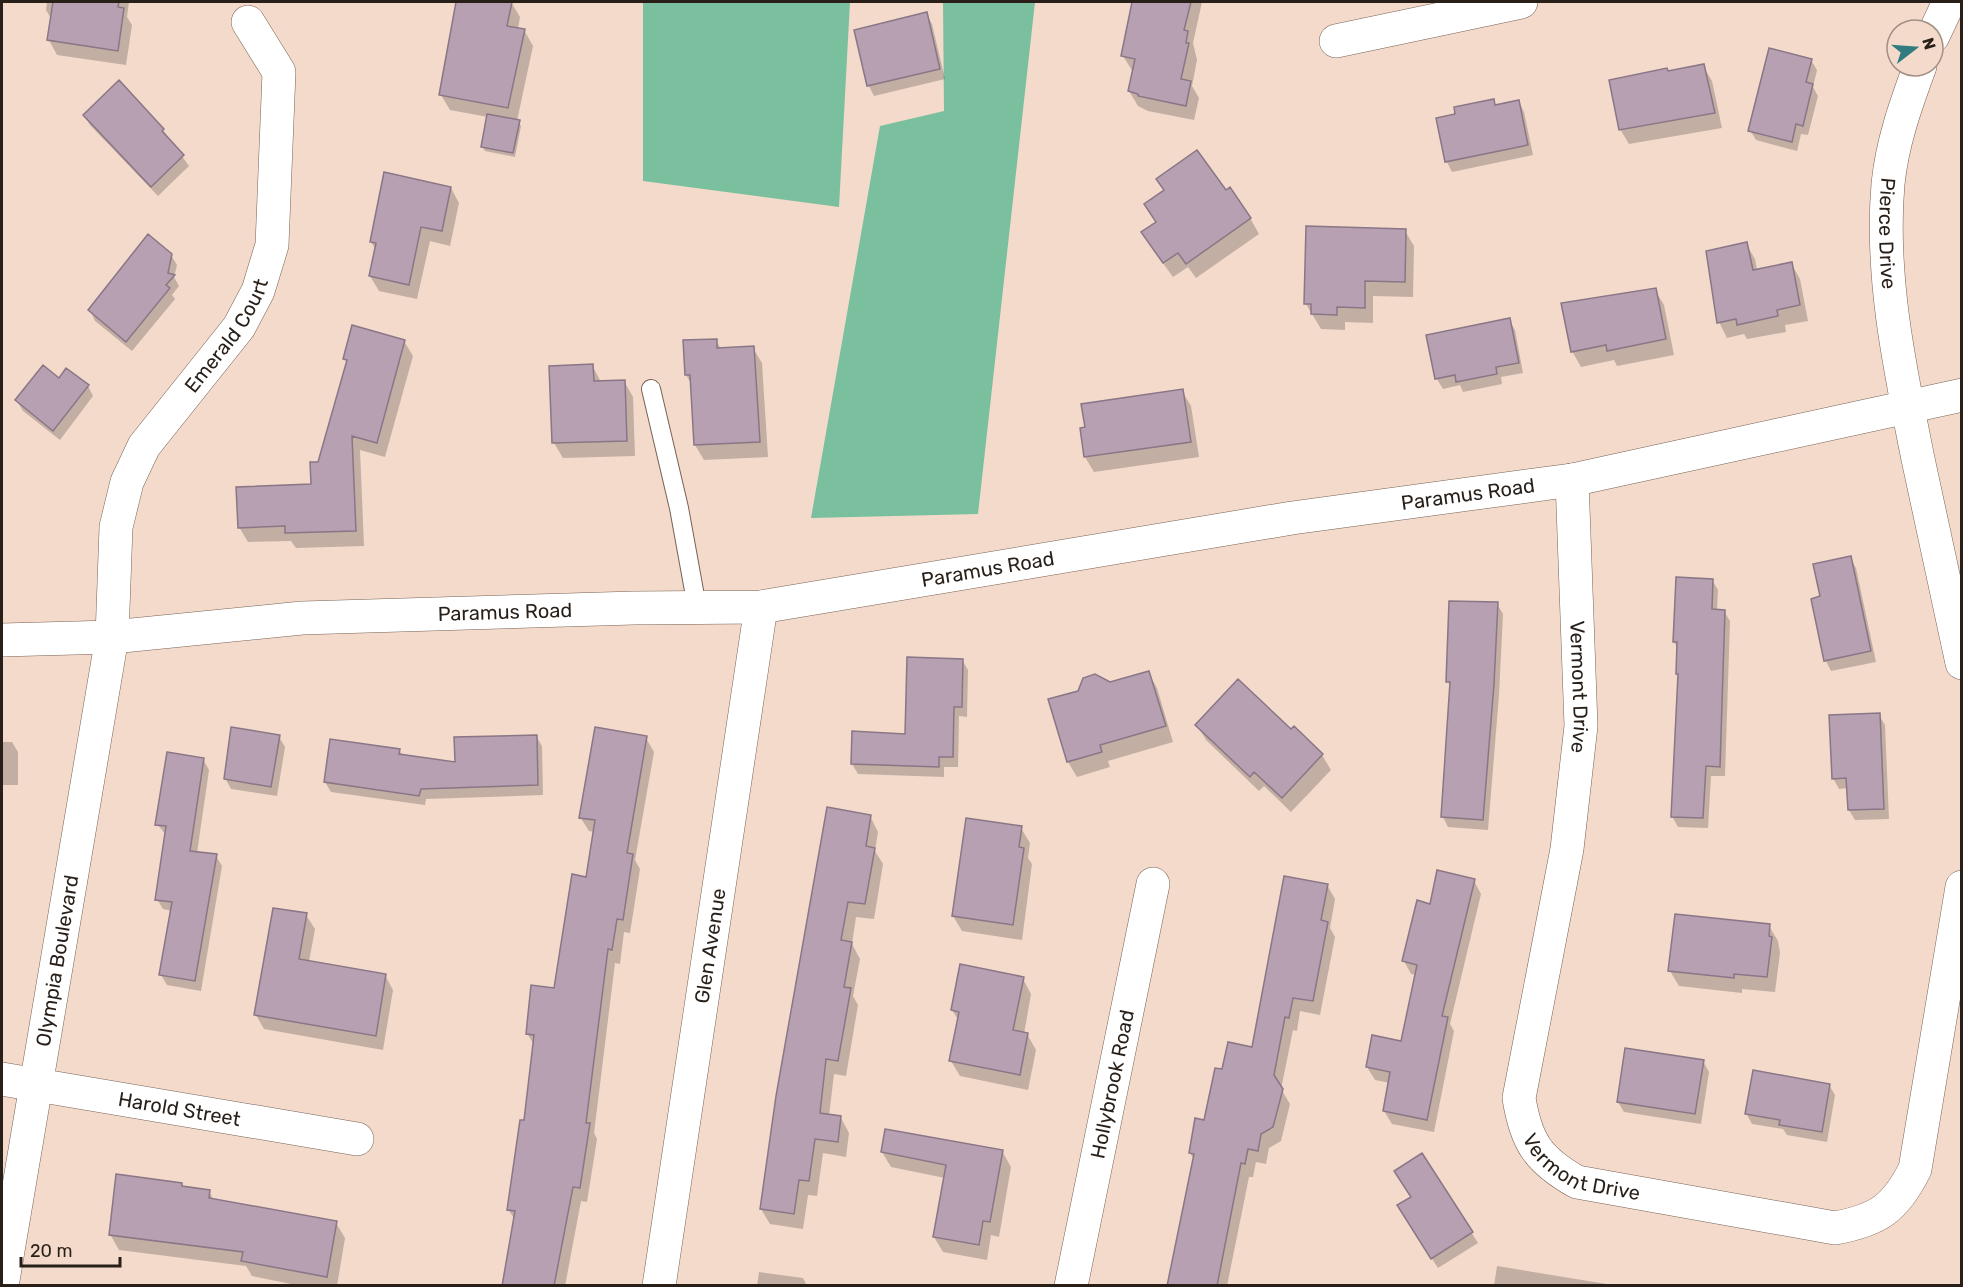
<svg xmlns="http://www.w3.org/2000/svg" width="1963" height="1287" viewBox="0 0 1963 1287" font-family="Rubik,sans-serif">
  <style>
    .forest { fill: #7ac09e }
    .shadow { fill: #0003 }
    .building { fill: #b6a0b1; stroke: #8a7686; stroke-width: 1.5 }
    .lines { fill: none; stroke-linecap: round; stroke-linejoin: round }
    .lane-casing { stroke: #786255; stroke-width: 20 }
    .street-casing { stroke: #786255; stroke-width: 34 }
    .secondary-casing { stroke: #786255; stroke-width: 34 }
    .lane { stroke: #fff; stroke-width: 18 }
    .street { stroke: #fff; stroke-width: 33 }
    .secondary { stroke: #fff; stroke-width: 33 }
    .labels { text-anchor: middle; stroke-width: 4.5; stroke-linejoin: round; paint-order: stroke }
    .street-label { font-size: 20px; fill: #281f19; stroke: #f3dacb }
  </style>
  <rect width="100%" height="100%" fill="#f3dacb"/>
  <path class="forest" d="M643,2H850L839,207L643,181Z
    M943,2H1035L978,514L811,518L880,126L944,111Z"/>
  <path class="shadow" d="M47,2H129L127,17L132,25L126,65L57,55L49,40L52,20L46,10Z
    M457,2H511L520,17L518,29L524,30L533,46L517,121L521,126L515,157L485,151L482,146L488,117L450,110L441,95Z
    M1134,2H1202L1193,43L1197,60L1192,86L1199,98L1194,120L1148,111L1138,106L1129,91L1133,72L1123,56Z
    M926,14L932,24L945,79L874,96L869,86L856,31Z
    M1811,60L1817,70L1813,87L1818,96L1808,135L1801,134L1797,151L1756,140L1750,130Z
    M1703,66L1712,81L1722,128L1629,144L1620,129Z
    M118,82L163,130L189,166L158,196L90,125L84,115Z
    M1493,101L1496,106L1519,102L1524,112L1533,155L1452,172L1447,162L1457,115Z
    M451,188L459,203L450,246L430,241L417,299L379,291L370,276L376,250L371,242Z
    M1225,192L1250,218L1259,234L1196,278L1188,267L1173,277L1152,248Z
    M1405,231L1414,246L1413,297L1373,296V323L1345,322V330L1321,329L1306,304Z
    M1746,244L1755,259L1757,270L1791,263L1800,279L1808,321L1785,325L1786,332L1747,339L1744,334L1727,338L1719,322Z
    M171,255L177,265L174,277L179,286L172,295L175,299L132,351L95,321L90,310Z
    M1655,290L1664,305L1674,355L1617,366L1614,360L1581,367L1572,351Z
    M1509,320L1515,330L1523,373L1501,377L1502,384L1463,392L1460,385L1443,389L1437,379L1428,336Z
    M716,340L721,349L753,348L762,363L768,457L704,460L695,445L692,385L686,375L685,342Z
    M404,341L413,356L385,457L360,450L364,546L296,548L291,541L248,542L239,527L312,485L347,363L344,358Z
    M592,365L601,382L624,381L633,397L635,456L563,458L554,443L551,367Z
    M88,386L93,396L60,440L23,411L17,401Z
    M1182,391L1191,406L1199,457L1094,472L1085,457L1086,429Z
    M1850,558L1856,568L1876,662L1831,671L1826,661L1813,600L1822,598Z
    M1712,580L1718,590L1717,611H1724L1730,621L1725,776H1711L1708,828L1678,827L1672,816L1680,678L1678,648L1674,642Z
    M1497,604L1503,614L1499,695L1488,830L1448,827L1443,817L1451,688L1448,682Z
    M962,660L968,670L967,717L959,716L958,767H944V777L858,774L852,764L907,735Z
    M1148,672L1157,688L1173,742L1108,761L1110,767L1077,777L1068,762L1050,700Z
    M1879,715L1885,725L1889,819L1855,820L1849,810L1848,788L1839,789L1833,778Z
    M1197,725L1291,731L1322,755L1331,770L1291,812L1264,786L1259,791L1206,740Z
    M536,736L542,746L543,795L426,799L425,805L331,792L325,782L399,750L403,756L456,764Z
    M279,737L285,747L277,796L231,789L225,778Z
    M646,738L654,752L635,860L640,869L630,933L624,932L620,964L615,963L594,1133L597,1139L587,1202L581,1201L565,1286H504L515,1220L508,1209L525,1122L534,1045L527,1033L555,990L587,878L595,832L589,831L580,817Z
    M2,742H12L18,752V785H2Z
    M203,759L209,770L197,853L216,856L222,866L201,991L167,985L161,975L172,911L163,909L157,899L166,835L157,824Z
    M870,816L878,832L875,851L883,864L874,919L856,917L852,944L860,959L853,996L858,1005L846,1076L834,1074L829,1116L841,1118L849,1133L846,1157L823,1153L817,1196L808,1195L803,1229L770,1224L761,1209Z
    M1021,828L1030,843L1028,858L1032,864L1022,940L962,931L953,916Z
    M1474,881L1481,894L1450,1024L1454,1031L1434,1132L1392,1124L1384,1111L1390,1083L1375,1080L1367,1067L1402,1043L1416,975L1411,974L1404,961L1431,905Z
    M1327,885L1335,899L1330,928L1335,937L1320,1015L1300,1011L1297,1031L1293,1030L1281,1089L1290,1104L1281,1141L1269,1148L1266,1164L1256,1162L1253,1177H1249L1227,1286H1168L1194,1159L1190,1153L1206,1122L1223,1071L1253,1049Z
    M306,915L315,929L309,962L385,975L393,990L383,1050L264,1029L256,1015Z
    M1769,926L1778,941L1780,953L1775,992L1742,989V993L1679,986L1670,971Z
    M1023,979L1031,994L1024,1034H1027L1036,1050L1028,1090L960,1076L951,1061L959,1021L952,1010Z
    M1703,1061L1709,1072L1701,1124L1624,1112L1618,1102Z
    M1829,1085L1835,1095L1827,1142L1787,1135L1783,1129L1752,1124L1746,1113Z
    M1002,1151L1011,1167L999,1237L991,1235L987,1260L943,1252L934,1237L945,1178L891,1167L882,1152Z
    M1422,1155L1478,1243L1438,1268L1404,1216L1412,1197Z
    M183,1188L209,1191L214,1201L336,1223L345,1238L337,1286H301L252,1276L246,1266L119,1250L110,1234Z
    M1497,1266L1619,1286H1494Z
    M759,1272L803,1278L807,1286H757Z"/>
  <path class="building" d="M53,2H119L118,7L124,8L118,51L47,40Z
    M456,2H512L507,26L525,29L508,108L439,95Z
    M1132,2H1191L1184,30L1188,31L1186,43H1189L1181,79L1191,81L1186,106L1138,96V94L1128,91L1135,59L1121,56Z
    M927,12L940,69L867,86L854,30Z
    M1769,48L1812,59L1806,82L1813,84L1803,126L1796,124L1792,142L1748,131Z
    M1704,64L1715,113L1619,130L1609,80L1667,68L1668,71Z
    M119,80L164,129L162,131L184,155L151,187L83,115Z
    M1494,99L1495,105L1519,100L1528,145L1445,162L1436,118L1455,114L1454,107Z
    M487,114L520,120L513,153L481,147Z
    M1197,150L1226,190L1230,187L1251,218L1186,264L1178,253L1163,263L1141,232L1156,222L1144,204L1164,190L1156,179Z
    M384,172L451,187L442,231L421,227L409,285L369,276L376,243L370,242Z
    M1306,226L1406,229L1405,282L1365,281V308L1337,307V315L1311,314V304H1304Z
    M148,234L172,254L168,273L175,275L166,285L170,288L126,342L88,310Z
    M1747,242L1753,270L1792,262L1800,305L1777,310L1778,316L1737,325L1736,319L1717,323L1706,251Z
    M1656,288L1666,339L1607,351L1606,345L1571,352L1561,303Z
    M1510,318L1519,363L1496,367L1497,374L1456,382L1455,375L1435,379L1426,335Z
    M352,325L405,340L377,443L352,436L356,531L285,533V526L238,528L236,487L311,484L310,462H318L347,360L343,359Z
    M717,339V348L754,346L760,442L694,445L690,375H685L683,340Z
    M593,364L594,381L625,380L627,441L552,443L549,366Z
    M43,365L59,378L66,368L89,385L53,431L15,400Z
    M1183,389L1191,442L1084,457L1080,428L1085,427L1081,404Z
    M1851,556L1871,651L1824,661L1811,599L1820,596L1813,564Z
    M1676,577L1713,579L1712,609L1725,610L1720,767L1706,766L1703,818L1671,817L1678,674H1676L1677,642H1673Z
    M1449,601L1498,602L1494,684L1483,820L1441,817L1450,682H1446Z
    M907,657L963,659L962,707H954L953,757H939V767L851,764L852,731L905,734Z
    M1149,671L1166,726L1100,745L1102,752L1067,762L1048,699L1078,691L1083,678L1095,674L1110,682Z
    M1238,679L1291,729L1294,726L1323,754L1282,798L1254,772L1250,777L1195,725Z
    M1880,713L1884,809L1848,810L1846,778L1832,779L1829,715Z
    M231,727L280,735L271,787L224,779Z
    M595,727L647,736L627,853L633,854L623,920L617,919L612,950L608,949L586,1123H590L580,1188L573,1187L554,1286H502L515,1211L507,1210L520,1120H524L534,1035L526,1034L531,985L554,988L572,874L586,877L595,820L579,818Z
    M537,735L538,785L421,789L419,796L324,782L330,739L400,749L399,754L455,762L454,737Z
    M167,752L204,758L190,851L217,854L195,981L159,975L172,902L155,900L166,826L155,825Z
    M827,807L871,815L866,846L875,848L865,904L848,902L841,940L852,942L844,987L851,988L838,1061L826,1059L820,1113L841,1116L838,1142L815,1139L809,1181L799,1180L794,1214L760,1209L776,1096Z
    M966,818L1022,826L1019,847L1024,848L1013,925L952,916Z
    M1437,870L1475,879L1442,1016L1448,1017L1427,1120L1383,1111L1390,1072L1366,1067L1372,1035L1401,1041L1417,965L1402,961L1417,900L1430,904Z
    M1284,876L1328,884L1321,920L1328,922L1313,1001L1293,998L1289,1018L1285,1017L1274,1075L1283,1089L1273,1127L1261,1134L1258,1151L1248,1149L1245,1164L1241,1163L1217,1286H1167L1194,1154L1189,1153L1195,1118L1204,1120L1215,1068L1222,1069L1228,1042L1252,1047Z
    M273,908L307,913L299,959L386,974L376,1036L254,1015Z
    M1675,914L1770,924L1769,936L1772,937L1767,977L1734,974V978L1668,971Z
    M960,964L1024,977L1013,1030L1028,1033L1020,1075L949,1061L959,1012L951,1010Z
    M1625,1048L1704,1060L1695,1114L1617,1102Z
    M1753,1070L1830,1084L1822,1132L1779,1125L1780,1120L1745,1114Z
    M885,1129L1003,1150L990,1222L983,1221L979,1245L933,1237L946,1165L881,1152Z
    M1422,1153L1473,1232L1431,1259L1397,1205L1411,1197L1394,1171Z
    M116,1174L182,1183V1186L210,1190L209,1198L337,1221L327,1277L241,1261L243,1252L109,1235Z"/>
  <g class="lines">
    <g class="lane-casing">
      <path id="lane" d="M651,389L679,508L697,607"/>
    </g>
    <g class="street-casing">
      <g id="street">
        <path d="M1933,36L1949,2"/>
        <path d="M1336,41L1521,2"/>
        <path id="s1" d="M1920,66C1906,104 1892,143 1888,184C1880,276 1900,369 1918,459C1933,527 1947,595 1962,663"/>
        <path id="s2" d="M1572,480L1581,726L1567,849L1519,1098C1526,1142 1538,1160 1577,1182L1835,1228C1878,1220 1895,1209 1915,1169L1962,887"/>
        <path id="s3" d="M2,1079L357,1139"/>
        <path id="s4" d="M2,1286L112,637L116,527L127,482L144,446L239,327L258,291L272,245L279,72L248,22"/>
        <path id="s5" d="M659,1286L761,607"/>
        <path id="s6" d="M1071,1286L1153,884"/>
      </g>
    </g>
    <g class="secondary-casing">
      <g id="secondary">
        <path id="s7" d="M2,640L112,637L302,618L634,608L761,607L1292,518L1572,480L1962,395"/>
      </g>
    </g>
    <use href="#lane" class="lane"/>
    <use href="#street" class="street"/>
    <use href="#secondary" class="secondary"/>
  </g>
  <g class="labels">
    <g class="street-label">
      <text dy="7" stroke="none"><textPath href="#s1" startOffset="172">Pierce Drive</textPath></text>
      <text dy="7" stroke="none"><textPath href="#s4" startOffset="993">Emerald Court</textPath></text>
      <text dy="7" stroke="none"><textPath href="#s7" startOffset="1476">Paramus Road</textPath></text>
      <text dy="7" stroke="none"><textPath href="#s7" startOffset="990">Paramus Road</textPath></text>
      <text dy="7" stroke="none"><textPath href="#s7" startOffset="504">Paramus Road</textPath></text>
      <text dy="7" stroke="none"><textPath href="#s2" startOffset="207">Vermont Drive</textPath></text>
      <text dy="7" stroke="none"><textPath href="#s5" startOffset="344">Glen Avenue</textPath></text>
      <text dy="7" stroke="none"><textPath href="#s4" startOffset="330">Olympia Boulevard</textPath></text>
      <text dy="7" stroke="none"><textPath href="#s6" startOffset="206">Hollybrook Road</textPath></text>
      <text dy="7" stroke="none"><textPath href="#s3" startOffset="180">Harold Street</textPath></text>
      <text dy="7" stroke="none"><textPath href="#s2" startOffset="728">Vermont Drive</textPath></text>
    </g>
  </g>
  <rect width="1963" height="1287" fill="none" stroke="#281f19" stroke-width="6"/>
  <g transform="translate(1915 48) rotate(73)"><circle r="28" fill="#f3dacb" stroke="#a28f84" stroke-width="1.5"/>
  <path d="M0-4.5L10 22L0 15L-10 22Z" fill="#327b7f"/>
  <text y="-9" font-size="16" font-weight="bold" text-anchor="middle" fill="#281f19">N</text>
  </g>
  <path d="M21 1257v9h99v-9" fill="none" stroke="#281f19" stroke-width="3"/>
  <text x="30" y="1257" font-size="18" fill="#281f19" stroke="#f3dacb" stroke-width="4.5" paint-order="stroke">20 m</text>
</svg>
